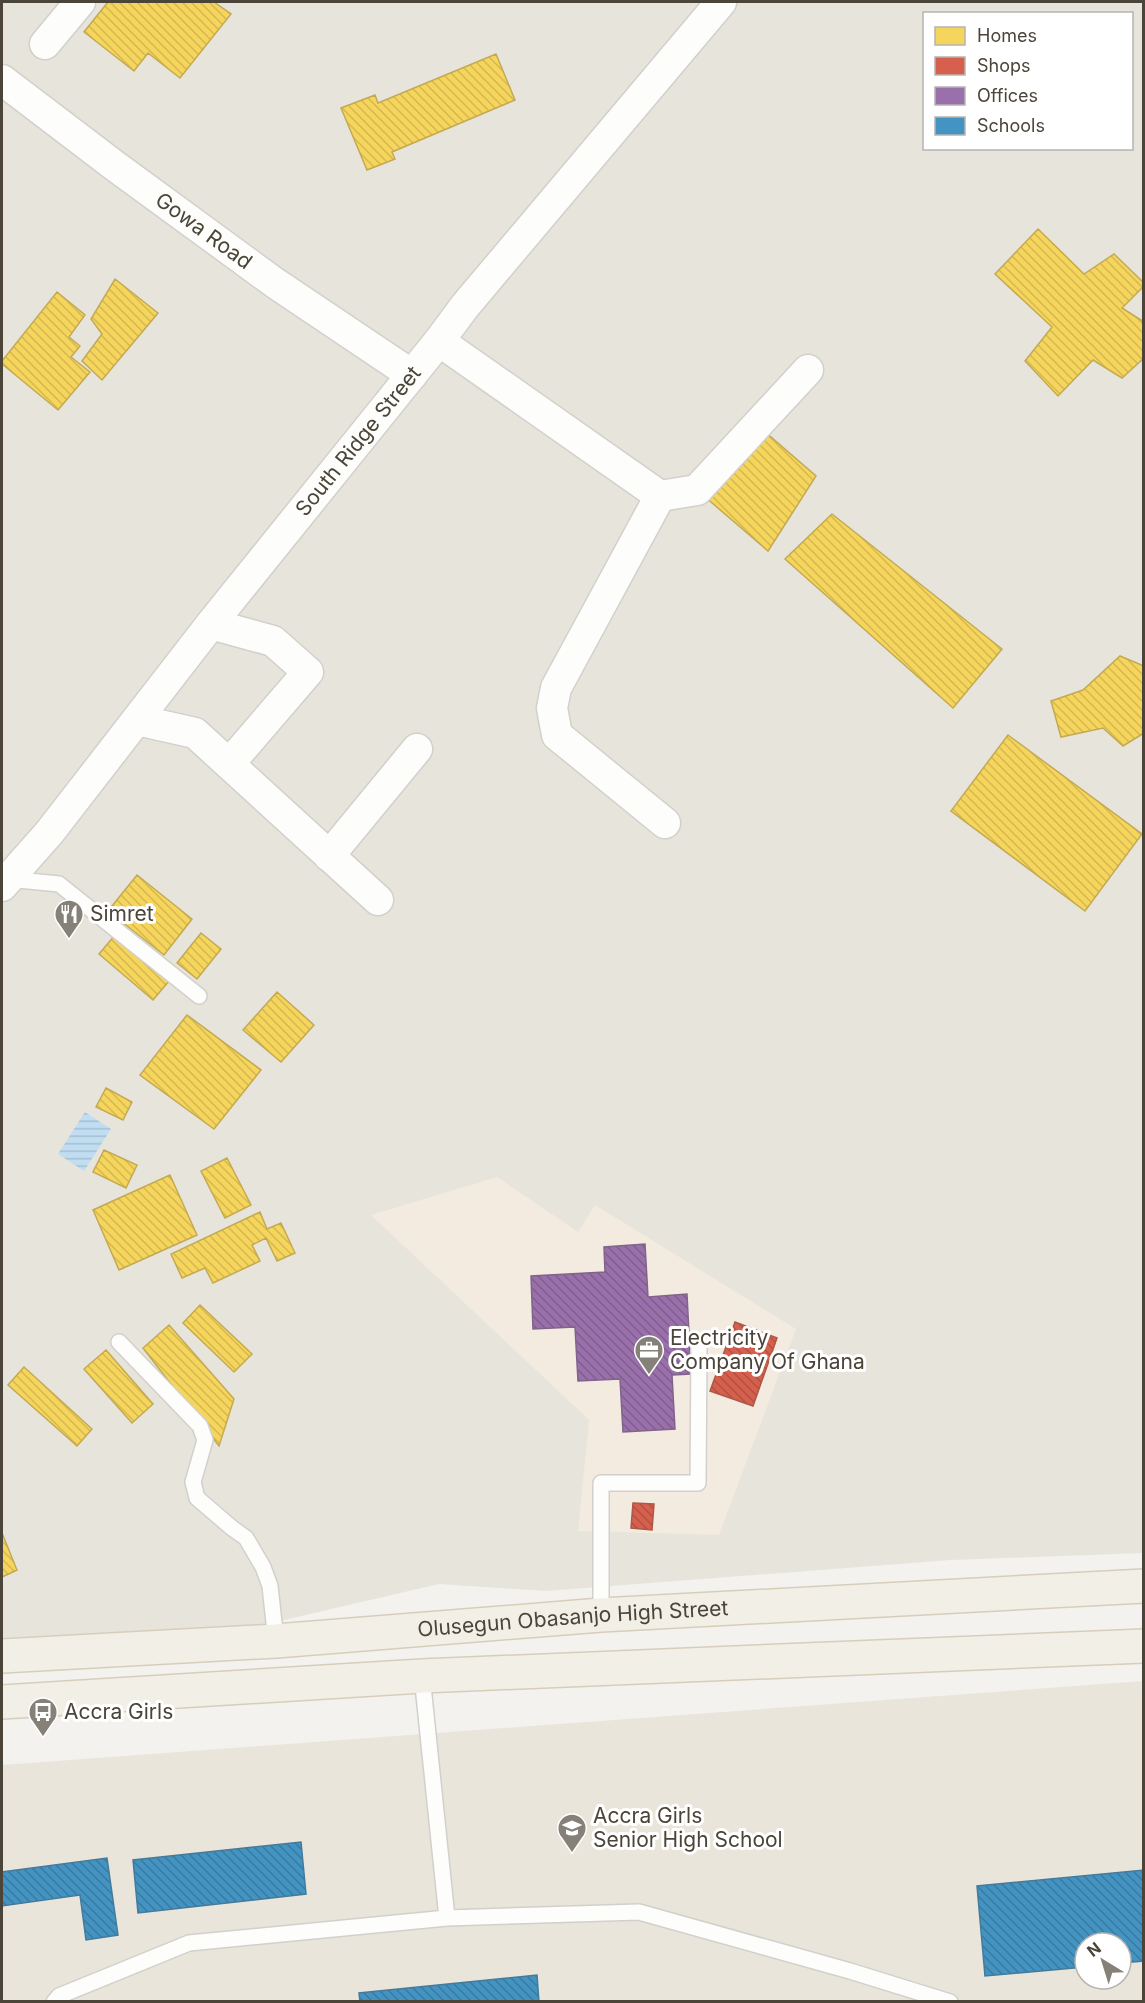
<svg xmlns="http://www.w3.org/2000/svg" width="1145" height="2003" viewBox="0 0 1145 2003" font-family="Inter,sans-serif">
  <style>
    .residential { fill: #e7e4dc; fill-rule: evenodd }
    .commercial { fill: #f3ebdf }
    .education { fill: #eae5da; fill-rule: evenodd }
    .water { fill: url(#water-rules) }
    .homes { fill: url(#homes-back-hatch); stroke: #c3aa52; stroke-width: 1.5 }
    .shops { fill: url(#shops-back-hatch); stroke: #ac5847; stroke-width: 1.5 }
    .offices { fill: url(#offices-back-hatch); stroke: #826389; stroke-width: 1.5 }
    .schools { fill: url(#schools-back-hatch); stroke: #457b9a; stroke-width: 1.5 }
    .lines { fill: none; stroke-linecap: round; stroke-linejoin: round }
    .service-casing { stroke: #d2d0cb; stroke-width: 18 }
    .minor-casing { stroke: #d2d0cb; stroke-width: 33 }
    .primary-casing { stroke: #d6cebb; stroke-width: 36 }
    .service { stroke: #fdfdfc; stroke-width: 15 }
    .minor { stroke: #fdfdfc; stroke-width: 30 }
    .primary { stroke: #f2efe6; stroke-width: 33 }
    .labels { text-anchor: middle; stroke-width: 6; stroke-linejoin: round; paint-order: stroke }
    .street-label { font-size: 21px; fill: #4b4439; stroke: #fff }
    .poi-label { font-size: 21px; fill: #4b4439; stroke: #fff; text-anchor: start }
  </style>
  <defs>
    <pattern id="water-rules" width="6" height="5" patternUnits="userSpaceOnUse" patternTransform="scale(1.5)"><rect width="6" height="5" fill="#c0ddf1"/><path d="M0 2.5h6" fill="none" stroke="#a6bfcf"/></pattern>
    <pattern id="homes-back-hatch" width="6" height="6" patternUnits="userSpaceOnUse" patternTransform="scale(1.5)"><rect width="6" height="6" fill="#f6d55c"/><path d="M-1 5l2 2M0 0l6 6M5-1l2 2" fill="none" stroke="#d4b851"/></pattern>
    <pattern id="shops-back-hatch" width="6" height="6" patternUnits="userSpaceOnUse" patternTransform="scale(1.5)"><rect width="6" height="6" fill="#d6604d"/><path d="M-1 5l2 2M0 0l6 6M5-1l2 2" fill="none" stroke="#b05141"/></pattern>
    <pattern id="offices-back-hatch" width="6" height="6" patternUnits="userSpaceOnUse" patternTransform="scale(1.5)"><rect width="6" height="6" fill="#9970ab"/><path d="M-1 5l2 2M0 0l6 6M5-1l2 2" fill="none" stroke="#7f5e8c"/></pattern>
    <pattern id="schools-back-hatch" width="6" height="6" patternUnits="userSpaceOnUse" patternTransform="scale(1.5)"><rect width="6" height="6" fill="#4393c3"/><path d="M-1 5l2 2M0 0l6 6M5-1l2 2" fill="none" stroke="#3a7a9f"/></pattern>
  </defs>
  <rect width="100%" height="100%" fill="#f4f2ee"/>
  <path class="residential" d="M2,2H1143V1553L951,1560L546,1591L439,1584L254,1627L2,1638ZM924,14H1132V148H924Z"/>
  <path class="commercial" d="M497,1177L578,1232L595,1205L796,1329L719,1535L578,1531L589,1420L371,1215Z"/>
  <path class="education" d="M1143,1681V2001L2,2002V1765ZM1085,1943H1121V1979H1085Z"/>
  <path class="water" d="M85,1112L111,1129L84,1171L58,1154Z"/>
  <path class="homes" d="M108,2H214L231,14L180,78L148,53L134,71L84,32Z
    M496,54L515,100L392,152L395,159L367,170L341,108L375,95L378,103Z
    M1038,229L1084,274L1114,254L1144,283V286L1122,308L1144,322V358L1122,378L1093,360L1058,396L1025,361L1052,327L995,274Z
    M115,279L158,313L102,380L82,361L102,334L91,319Z
    M57,292L85,315L69,337L80,346L71,357L90,372L58,410L2,364V361Z
    M757,425L816,476L768,551L697,490Z
    M832,514L1002,649L953,708L785,559Z
    M1120,656L1144,666V733L1123,746L1103,728L1061,737L1051,701L1083,690Z
    M1008,735L1142,834L1085,911L951,811Z
    M137,875L192,919L164,955L108,911Z
    M201,933L221,949L197,979L177,963Z
    M115,935L169,981L153,1000L99,954Z
    M277,992L314,1025L281,1062L243,1030Z
    M187,1015L261,1070L214,1129L140,1075Z
    M106,1088L132,1102L123,1120L96,1107Z
    M104,1150L137,1165L126,1188L93,1172Z
    M227,1158L251,1205L225,1218L201,1171Z
    M170,1175L197,1235L119,1270L93,1210Z
    M260,1212L267,1229L281,1223L295,1253L277,1261L266,1238L252,1245L260,1261L213,1283L205,1268L182,1278L171,1254Z
    M200,1305L252,1354L234,1372L183,1323Z
    M169,1325L234,1399L219,1446L143,1348Z
    M106,1350L153,1404L132,1423L84,1369Z
    M24,1367L92,1429L77,1446L8,1385Z
    M2,1533L17,1570L2,1577Z"/>
  <path class="shops" d="M735,1322L777,1338L753,1406L710,1391Z
    M633,1503L654,1504L652,1530L631,1528Z"/>
  <path class="offices" d="M645,1244L648,1297L687,1294L691,1374L672,1375L675,1429L623,1432L620,1379L578,1381L575,1327L533,1329L531,1276L605,1272L604,1247Z"/>
  <path class="schools" d="M301,1842L306,1894L138,1913L133,1860Z
    M107,1858L118,1935L86,1940L80,1895L2,1906V1872Z
    M1144,1870V1961L1121,1963V1943H1085V1967L985,1976L977,1886Z
    M537,1975L539,2002H360L359,1993Z"/>
  <g class="lines">
    <g class="service-casing">
      <path id="service" d="M8,879L59,884L199,996
        M119,1342L200,1426L205,1440L193,1482L197,1498L232,1528L246,1538L263,1567L270,1586L276,1641
        M601,1615V1483H698L699,1348
        M422,1676L447,1918L639,1912L850,1971L950,2002
        M54,2002L59,1996L189,1943L447,1918"/>
    </g>
    <g class="minor-casing">
      <g id="minor">
        <path d="M45,44L80,2"/>
        <path id="s1" d="M2,80L115,166L275,283L412,375"/>
        <path d="M439,341L660,496"/>
        <path d="M211,624L273,641L308,672L229,764"/>
        <path d="M137,720L195,733L378,900"/>
        <path d="M665,823L557,735L552,708L556,688L660,496L697,490L808,370"/>
        <path d="M329,856L417,749"/>
        <path id="s2" d="M2,886L49,833L211,624L439,341L465,306L721,2"/>
      </g>
    </g>
    <g class="primary-casing">
      <g id="primary">
        <path id="s3" d="M2,1656L276,1641L601,1615L1144,1586"/>
        <path d="M2,1702L422,1676L1144,1646"/>
      </g>
    </g>
    <use href="#service" class="service"/>
    <use href="#minor" class="minor"/>
    <use href="#primary" class="primary"/>
  </g>
  <defs>
    <g id="restaurant-pin" transform="scale(1.5)"><path d="M0 17L-7.5 6A9.5 9.5 0 1 1 7.5 6Z" fill="#868178" stroke="#fff"/><path d="M-5-6h1v4h1v-4h1v4h1v-4h1v5L-1.5 .5V6h-2V.5L-5-1ZM5-6V6H3V1.5H1.5Q1.5-4 5-6Z" fill="#fff"/></g>
    <g id="office-pin" transform="scale(1.5)"><path d="M0 17L-7.5 6A9.5 9.5 0 1 1 7.5 6Z" fill="#868178" stroke="#fff"/><path d="M-6-3h4V-5.5h4V-3h4V5H-6ZM-1-4.5V-3h2v-1.5ZM-6 0V1H6V0Z" fill="#fff"/></g>
    <g id="bus-pin" transform="scale(1.5)"><path d="M0 17L-7.5 6A9.5 9.5 0 1 1 7.5 6Z" fill="#868178" stroke="#fff"/><path d="M-5-6H5V4H4V6H2V4H-2V6H-4V4H-5ZM-3.5-4V0h7V-4ZM-3.5 1.2v1.5H-2V1.2ZM2 1.2v1.5H3.5V1.2Z" fill="#fff"/></g>
    <g id="school-pin" transform="scale(1.5)"><path d="M0 17L-7.5 6A9.5 9.5 0 1 1 7.5 6Z" fill="#868178" stroke="#fff"/><path d="M0-5L7-2L0 1L-7-2ZM-4 1L0 2.5L4 1V4Q0 6-4 4Z" fill="#fff"/></g>
  </defs>
  <g fill-rule="evenodd">
    <use href="#restaurant-pin" x="69" y="914"/>
    <use href="#office-pin" x="649" y="1350"/>
    <use href="#bus-pin" x="43" y="1712"/>
    <use href="#school-pin" x="572" y="1828"/>
  </g>
  <g class="labels">
    <g class="street-label">
      <text dy="7" stroke="none"><textPath href="#s1" startOffset="252">Gowa Road</textPath></text>
      <text dy="7" stroke="none"><textPath href="#s2" startOffset="570">South Ridge Street</textPath></text>
      <text dy="7" stroke="none"><textPath href="#s3" startOffset="572">Olusegun Obasanjo High Street</textPath></text>
    </g>
    <g class="poi-label">
      <text x="90" y="921">Simret</text>
      <text x="670" y="1345">Electricity<tspan x="670" dy="24">Company Of Ghana</tspan></text>
      <text x="64" y="1719">Accra Girls</text>
      <text x="593" y="1823">Accra Girls<tspan x="593" dy="24">Senior High School</tspan></text>
    </g>
  </g>
  <rect width="1145" height="2003" fill="none" stroke="#4b4439" stroke-width="6"/>
  <rect x="923" y="12" width="210" height="138" fill="#ffffff" stroke="#b7b4b0" stroke-width="1.5"/>
  <rect x="935" y="27" width="30" height="18" fill="#f6d55c" stroke="#b7b4b0" stroke-width="1.5"/>
  <text x="977" y="42" font-size="18" fill="#4b4439">Homes</text>
  <rect x="935" y="57" width="30" height="18" fill="#d6604d" stroke="#b7b4b0" stroke-width="1.5"/>
  <text x="977" y="72" font-size="18" fill="#4b4439">Shops</text>
  <rect x="935" y="87" width="30" height="18" fill="#9970ab" stroke="#b7b4b0" stroke-width="1.5"/>
  <text x="977" y="102" font-size="18" fill="#4b4439">Offices</text>
  <rect x="935" y="117" width="30" height="18" fill="#4393c3" stroke="#b7b4b0" stroke-width="1.5"/>
  <text x="977" y="132" font-size="18" fill="#4b4439">Schools</text>
  <g transform="translate(1103 1961) rotate(322)"><circle r="28" fill="#ffffff" stroke="#b7b4b0" stroke-width="1.5"/>
  <path d="M0-4.5L10 22L0 15L-10 22Z" fill="#868178"/>
  <text y="-9" font-size="16" font-weight="bold" text-anchor="middle" fill="#4b4439">N</text>
  </g>
</svg>
